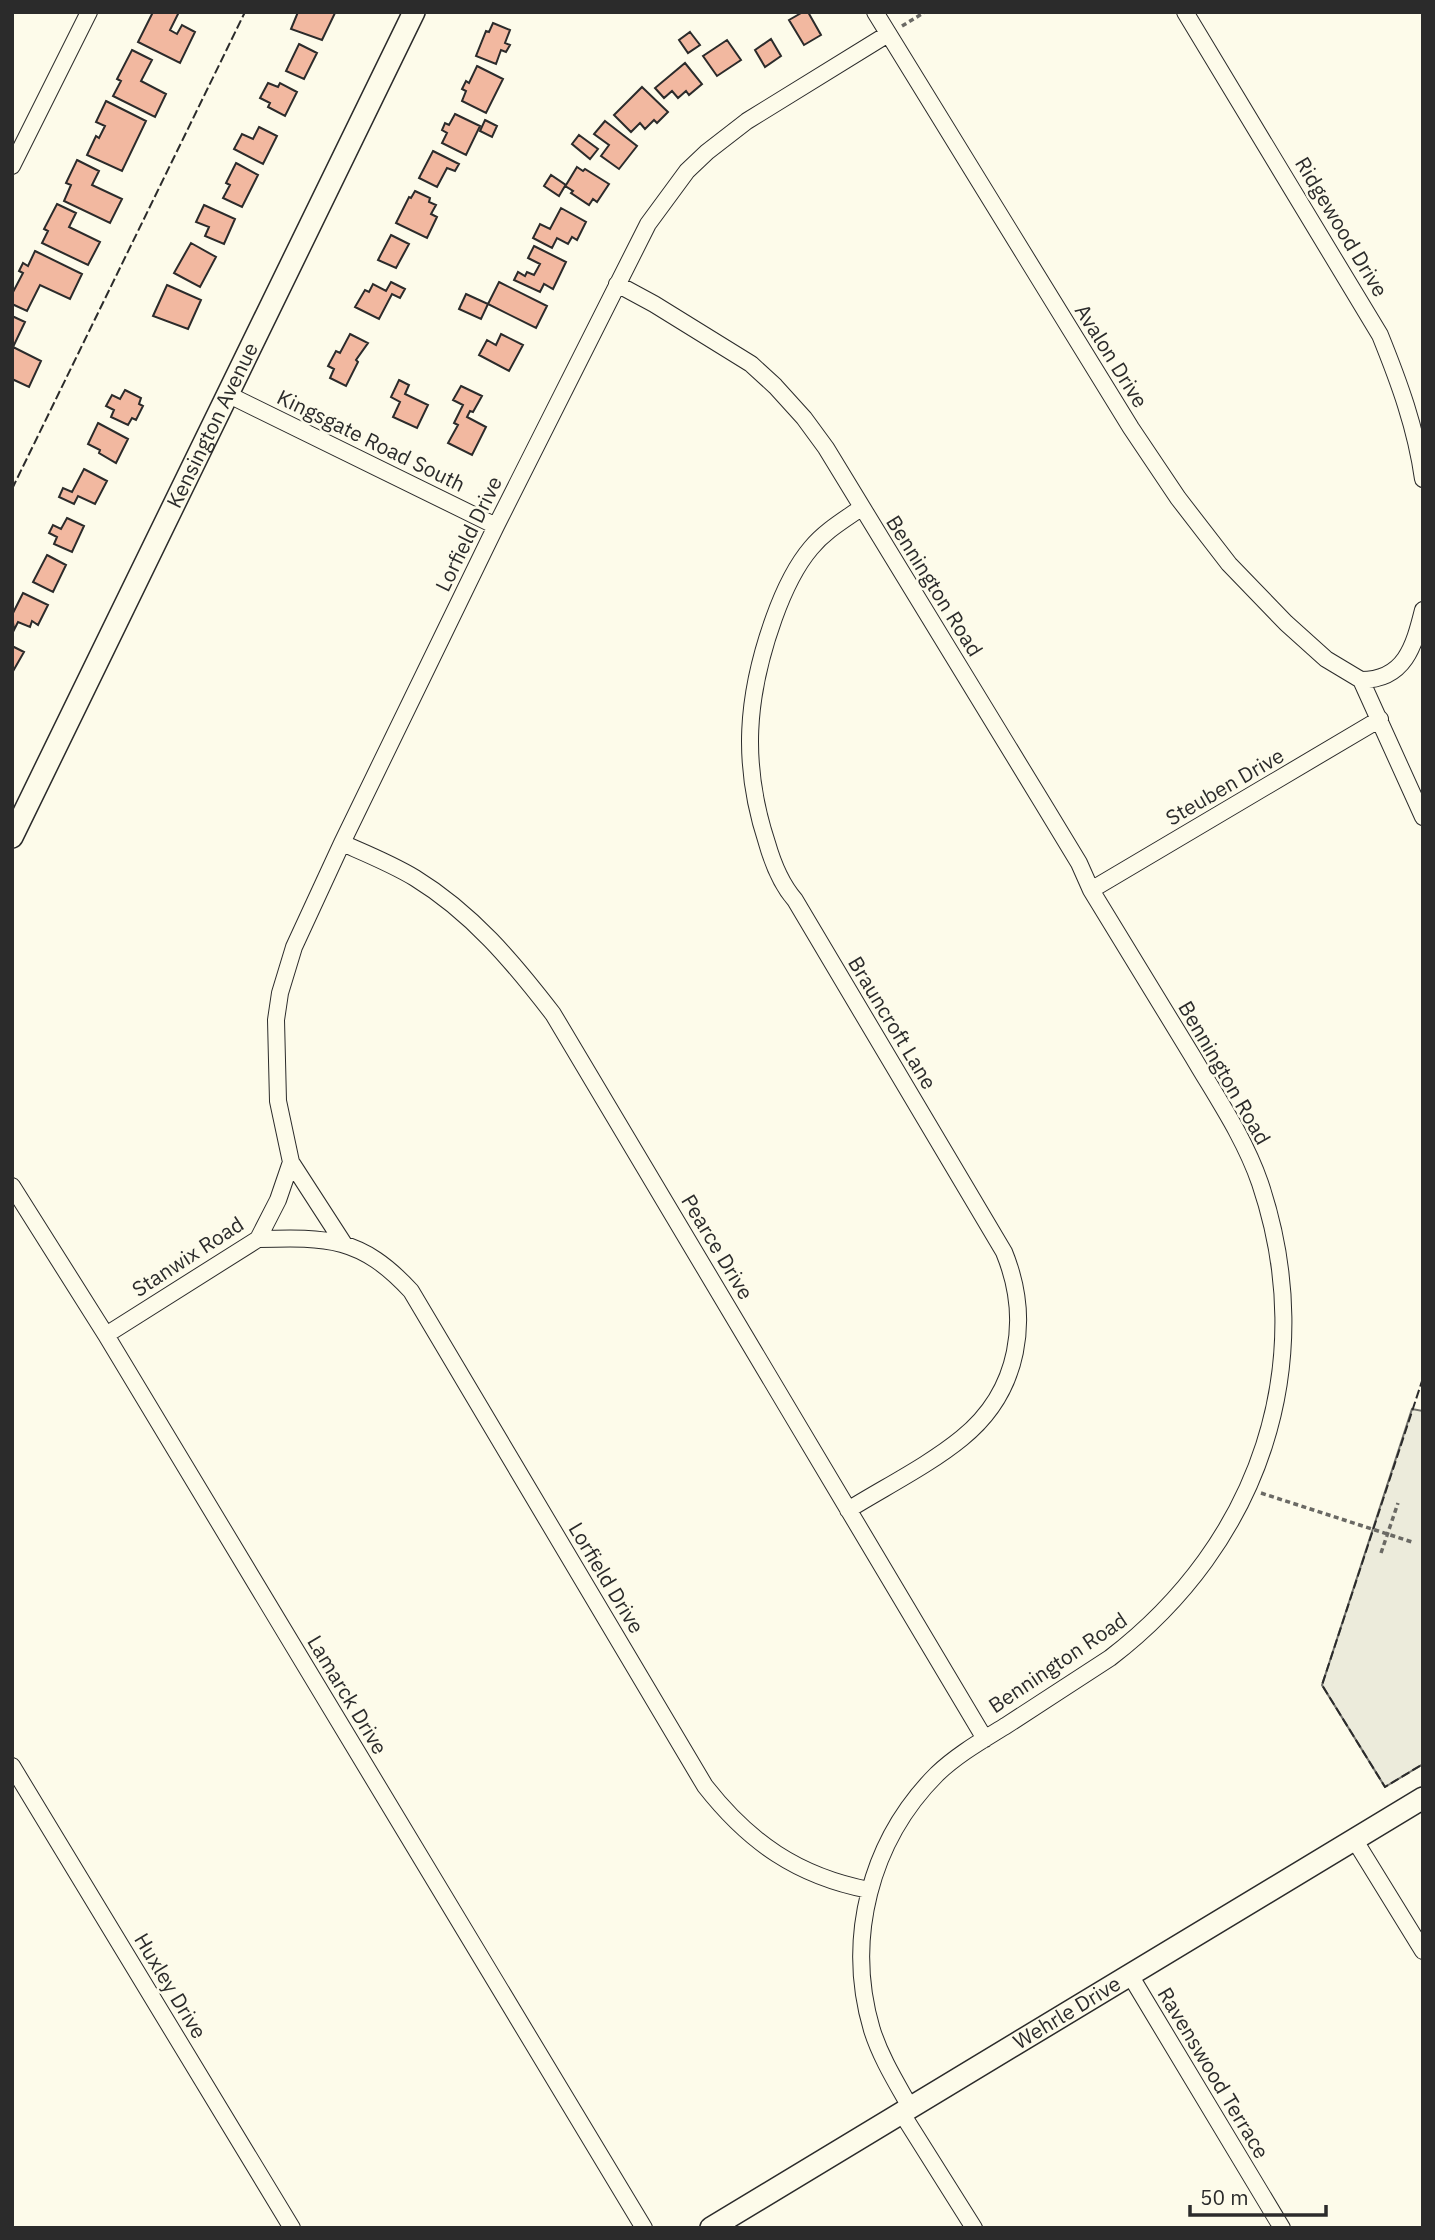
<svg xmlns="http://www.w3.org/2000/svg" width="1435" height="2240" viewBox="0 0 1435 2240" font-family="'IBM Plex Sans',sans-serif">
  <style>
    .green { fill: #ecebdb; stroke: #74746e; stroke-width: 2 }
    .building { fill: #f2b8a0; stroke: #2b2b2b; stroke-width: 2 }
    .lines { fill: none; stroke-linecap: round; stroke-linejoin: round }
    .minor-casing { stroke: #2b2b2b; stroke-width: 18 }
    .tertiary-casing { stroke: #2b2b2b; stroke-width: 24 }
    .path { stroke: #6a6964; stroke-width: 3.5; stroke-dasharray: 5 3.5; stroke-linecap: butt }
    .minor { stroke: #fdfbea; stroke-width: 16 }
    .tertiary { stroke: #fdfbea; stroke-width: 21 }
    .fence { stroke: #2b2b2b; stroke-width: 2; stroke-dasharray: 9 3.5; stroke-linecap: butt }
    .labels { text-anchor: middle; stroke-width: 5; stroke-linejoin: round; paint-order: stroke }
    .street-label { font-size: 21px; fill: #2b2b2b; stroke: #fdfbea }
  </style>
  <rect width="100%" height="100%" fill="#fdfbea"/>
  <path class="green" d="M1412,1409L1423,1411V1764L1385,1787L1322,1685Z"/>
  <path class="building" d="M153,12H179L170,30L177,34L182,25L195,32L180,63L138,42Z
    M298,12H334L335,13L322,40L291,29Z
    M803,12H808L821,35L804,45L789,20Z
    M493,23L510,30L505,43L510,45L506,52L501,50L496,64L476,56L486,31L489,32Z
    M690,32L700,45L688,53L679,40Z
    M771,39L781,56L765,67L755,50Z
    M727,40L741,60L717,76L703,56Z
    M299,44L317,53L304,79L286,71Z
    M132,50L152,60L141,81L166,94L155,117L113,96L121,81L117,79Z
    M685,63L702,84L689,95L686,91L678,98L672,91L664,98L655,88Z
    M477,66L503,79L486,113L462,101L466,91L462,89L466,81L469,83Z
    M268,83L278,87L280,83L297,92L285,116L268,107L270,103L260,98Z
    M642,87L668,112L657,123L654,120L645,129L640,123L631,132L614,115Z
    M106,101L146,121L122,171L87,155L96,136L99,138L105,126L96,122Z
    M455,114L480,126L466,155L442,143L447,133L442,130L445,123L449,125Z
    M485,120L497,126L492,137L480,131Z
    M605,121L637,146L619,169L601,156L609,145L594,134Z
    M259,127L277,136L263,164L234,149L242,134L253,139Z
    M579,135L598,149L590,159L572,144Z
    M433,151L459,164L455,171L447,168L437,187L419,178Z
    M77,160L99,171L92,185L122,199L110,223L64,201L71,185L66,183Z
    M236,163L258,175L242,207L223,198L230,185L226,183Z
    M577,167L583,171L585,169L609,184L597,202L593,199L589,205L571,193L573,191L565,186L559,196L544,186L551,175L566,185Z
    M415,191L430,198L429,202L436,205L431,214L437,217L427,238L396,223L409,197L411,198Z
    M57,204L76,213L69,227L100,242L88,265L42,243L48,231L44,229Z
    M204,205L235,219L224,244L205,236L209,227L196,222Z
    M561,208L586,222L577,240L572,237L568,244L557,238L552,248L533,238L540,224L550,229Z
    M391,235L409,244L396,268L378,260Z
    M191,243L216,257L200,287L174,273Z
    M534,246L566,262L553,289L544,284L540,292L514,280L518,272L525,276L527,272L534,275L540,264L528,258Z
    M35,251L82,274L70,299L40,285L27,311L12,304V294L23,273L19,271L23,263L28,266Z
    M391,282L405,289L400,298L392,294L379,319L355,307L365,290L369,292L373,284L386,291Z
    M499,282L547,306L536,328L488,304Z
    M167,285L201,300L188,329L153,316Z
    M466,294L488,304L481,319L459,309Z
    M12,316L25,322L13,347L41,361L29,387L12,379Z
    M350,334L368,343L356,360L358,362L346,386L330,378L334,369L328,366L336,351L340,353Z
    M501,334L523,345L509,371L479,355L487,340L496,345Z
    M399,380L409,385L405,394L428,405L417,428L393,417L400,402L391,397Z
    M461,386L482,396L473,412L470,411L467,417L486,427L472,455L448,443L458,425L454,423L463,405L453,400Z
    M125,390L141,398L139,404L143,406L136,420L132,418L128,425L111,417L114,410L106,406L112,395L120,399Z
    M98,423L128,439L116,463L99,453L100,450L88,444Z
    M84,469L107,481L95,504L78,496L74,504L59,497L63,488L72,492Z
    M67,518L84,526L72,552L54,544L57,537L49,533L53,525L61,529Z
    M47,555L66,565L53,592L33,582Z
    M23,593L48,605L38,625L32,621L30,627L18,622L14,630L12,615Z
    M12,646L24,652L12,673Z"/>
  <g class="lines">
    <g class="minor-casing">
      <path id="minor" d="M875,12L1131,428L1178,498L1229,564L1286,623L1326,659L1361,680
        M1185,12L1380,335C1399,382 1416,428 1423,479
        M12,166L89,12
        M617,284L654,304L751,364L775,386L804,418L826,448L1042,802L1079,863L1091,890C1125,945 1159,1001 1193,1057C1217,1098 1244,1137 1260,1183C1321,1364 1260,1543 1110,1658C1076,1680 1041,1703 1007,1725C983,1740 958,1754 937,1774C870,1841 845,1939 872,2030C881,2058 896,2082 910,2107
        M227,394L496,526
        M1361,680L1423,817
        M1361,680C1405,680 1414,646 1423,610
        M342,843C367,854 392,864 415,878C472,913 513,962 553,1014L985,1739
        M1091,890L1380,719
        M291,1162L344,1244
        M12,1186L106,1335L644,2228
        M258,1239C328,1237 361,1237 411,1291L705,1786C749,1842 797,1876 869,1890
        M106,1335L258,1239L278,1200L291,1162L278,1101L276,1020L280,993L294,947L342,843L496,526L648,224L687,171L707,152L747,121L888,34
        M848,1510C885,1487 929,1465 962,1438C1020,1391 1031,1318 1004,1252L795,900C781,884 773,864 767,843C741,764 746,696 774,618C783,593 794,568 811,548C825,531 844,520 861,508
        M12,1766L292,2228
        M1354,1839L1423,1951
        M1130,1975L1282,2228
        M901,2112L974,2228"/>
    </g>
    <g class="tertiary-casing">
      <g id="tertiary">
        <path id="s1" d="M12,837L414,12"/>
        <path id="s2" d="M711,2228L1423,1798"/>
      </g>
    </g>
    <path class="path" d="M902,26L925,12
      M1261,1493L1412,1542
      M1381,1553L1398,1503"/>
    <use href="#minor" class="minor"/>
    <use href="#tertiary" class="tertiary"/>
    <path class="fence" d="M12,489L245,12
      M1423,1378L1322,1685L1385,1787L1423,1764"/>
  </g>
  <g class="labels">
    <g class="street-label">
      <text transform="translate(1341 227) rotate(59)" y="7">Ridgewood Drive</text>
      <text transform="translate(1111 356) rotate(58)" y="7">Avalon Drive</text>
      <text dy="7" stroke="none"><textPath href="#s1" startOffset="458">Kensington Avenue</textPath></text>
      <text transform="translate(371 441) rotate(26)" y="7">Kingsgate Road South</text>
      <text transform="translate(469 534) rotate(-64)" y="7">Lorfield Drive</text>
      <text transform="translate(934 586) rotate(58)" y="7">Bennington Road</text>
      <text transform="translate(1225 787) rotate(-30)" y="7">Steuben Drive</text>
      <text transform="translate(892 1023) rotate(59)" y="7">Brauncroft Lane</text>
      <text transform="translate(1224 1073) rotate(60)" y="7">Bennington Road</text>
      <text transform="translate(717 1247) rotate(59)" y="7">Pearce Drive</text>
      <text transform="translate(188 1257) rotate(-33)" y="7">Stanwix Road</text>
      <text transform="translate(606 1578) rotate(59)" y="7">Lorfield Drive</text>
      <text transform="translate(1058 1663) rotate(-34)" y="7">Bennington Road</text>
      <text transform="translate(347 1695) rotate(59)" y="7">Lamarck Drive</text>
      <text transform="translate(170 1986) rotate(59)" y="7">Huxley Drive</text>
      <text dy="7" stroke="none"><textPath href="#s2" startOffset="416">Wehrle Drive</textPath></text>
      <text transform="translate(1213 2073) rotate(59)" y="7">Ravenswood Terrace</text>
    </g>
  </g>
  <rect width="1435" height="2240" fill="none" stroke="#2b2b2b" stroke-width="28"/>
  <path d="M1190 2205v10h136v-10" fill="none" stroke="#2b2b2b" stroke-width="3.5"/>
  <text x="1200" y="2205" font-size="21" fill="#2b2b2b" stroke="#fdfbea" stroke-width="5" paint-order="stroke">50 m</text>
</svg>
